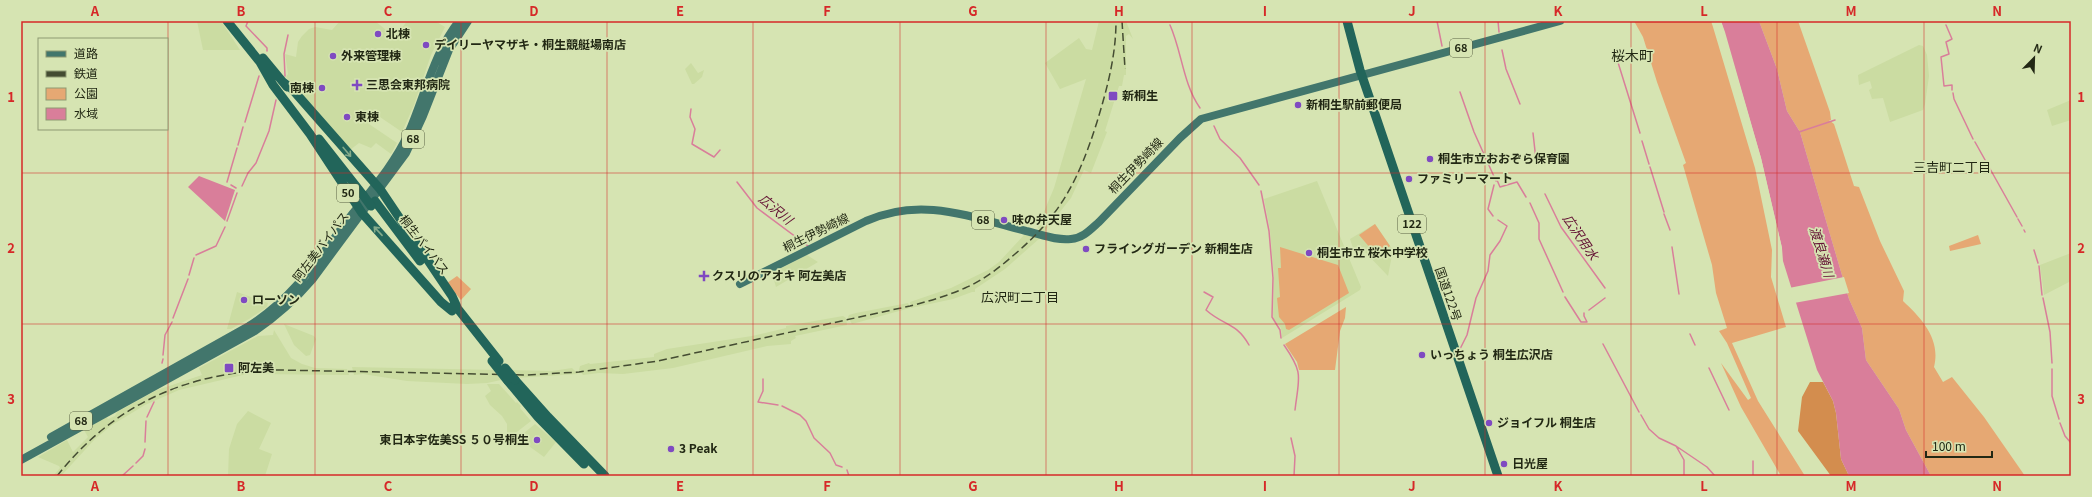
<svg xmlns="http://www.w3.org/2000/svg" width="2092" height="497" viewBox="0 0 2092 497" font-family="Georgia,'Noto Sans JP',serif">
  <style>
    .built { fill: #cbdca2 }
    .green { fill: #e6a873 }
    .forest { fill: #d38d4e }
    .water { fill: #d97e9a }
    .pier { fill: #d6e4b2 }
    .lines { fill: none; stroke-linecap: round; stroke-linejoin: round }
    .stream { stroke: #d97e9a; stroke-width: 1.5 }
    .primary { stroke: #42766c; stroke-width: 8 }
    .highway { stroke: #22655a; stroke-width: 9 }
    .rail { stroke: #444c32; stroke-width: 1.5; stroke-dasharray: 8 4; stroke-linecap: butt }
    .highway-bridge { stroke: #22655a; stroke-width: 9 }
    .oneway { stroke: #85ab8a }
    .grid { fill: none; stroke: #d62828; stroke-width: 1; stroke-opacity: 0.55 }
    .poi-dot { fill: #7f4ac1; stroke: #d6e4b2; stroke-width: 1.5 }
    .labels { text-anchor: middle; stroke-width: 3.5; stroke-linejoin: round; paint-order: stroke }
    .shield { fill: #d6e4b2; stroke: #586043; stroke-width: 1 }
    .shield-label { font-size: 11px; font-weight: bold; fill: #222814 }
    .poi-label { font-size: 12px; font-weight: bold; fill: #222814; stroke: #d6e4b2; text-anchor: start }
    .street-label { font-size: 12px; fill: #222814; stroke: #d6e4b2 }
    .neighbourhood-label { font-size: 13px; fill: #222814; stroke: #d6e4b2 }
    .water-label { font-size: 13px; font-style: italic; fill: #641335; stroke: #d6e4b2 }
    .quarter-label { font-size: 14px; fill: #222814; stroke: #d6e4b2 }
    .neatline { fill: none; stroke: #d62828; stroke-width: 1.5 }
    .grid-label { font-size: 13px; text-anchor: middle; font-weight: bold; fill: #d62828 }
  </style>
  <rect width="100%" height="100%" fill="#d6e4b2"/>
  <path class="built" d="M197,21H221L240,50H203Z
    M340,21H375L391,34H398L407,21H435L445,27L431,55L414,105L402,132L377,115L369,124L397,143L391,154L376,143L371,148L359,143L350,150L286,77L288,74L285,54L296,57L298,42L302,36L309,29L315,27L332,30Z
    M1099,21H1126L1133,39L1129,34L1126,36V75H1124L1122,86H1119L1105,131L1107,132L1091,173L1084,170L1071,198L1044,232L1039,230L1035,222L1043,214L1054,188L1086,79L1060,89L1045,63L1079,38L1086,49L1092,50Z
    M1919,45L1923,46L1927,55L1929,76L1925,104L1923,110L1890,122L1883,98L1872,99L1869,90L1872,88L1870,81L1859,85L1858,75Z
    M691,63L698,73L704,70L702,77L694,84H692L685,69Z
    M2071,100V120L2052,126L2047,110Z
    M1317,181L1361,287L1360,290L1282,338L1281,328L1274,320L1273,315L1274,277L1270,230L1264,199Z
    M1375,224L1393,250L1388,276L1365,252L1356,257L1350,239Z
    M1024,235L1040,238L1005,269L975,289V292H972L953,299L911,308L910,302L951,288L988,270L999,262Z
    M2071,253V281L2044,295L2040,265Z
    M807,255L818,262L776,287L772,273Z
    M237,292L268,303L267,307L249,319L231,329H227Z
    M908,303L910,308L852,324L848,317L849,315L856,313Z
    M843,316L846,318L847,325L795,336L796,338L791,341V344L767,346L673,368L623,374L599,373L583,375L579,370L580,366L589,363L590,364L654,357V354L667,349L752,336L786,328V326Z
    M284,324L314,336L316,339L310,355L306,356L294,345Z
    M274,330L291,358L302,364L315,368L347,369L349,375L247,374L179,390L145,405L112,425L95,439L61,476H53L60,468L59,466L38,457L67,440L73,452L88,437L84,430L107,417L108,419L115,416L117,412L157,390L202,375L199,368L258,336L273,335Z
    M352,367L552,371L572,368L578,374L501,379V380L487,383L467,384L407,381L363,374L354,375Z
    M487,384H499L516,403L517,402L521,406L520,408L531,421L513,435L507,433V424L502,416L490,405L485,396L491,391Z
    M248,411L271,423L259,449L272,454L265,476H228L229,449L237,424Z
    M535,424L556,442L544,457L519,439V437Z"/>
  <path class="green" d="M1634,21H1711L1713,27L1755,168L1772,250L1771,277L1786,327L1732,343L1758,401L1805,476H1781L1741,407L1721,363L1748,400L1751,398L1727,343L1719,331L1727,328L1716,293L1712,265L1683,165L1686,163L1657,82L1643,37Z
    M1759,21H1798L1830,112L1831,120H1829L1834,124L1854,186L1859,187L1880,241L1904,291L1903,301C1922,319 1941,339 1934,367L1943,382L1952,377L1984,417L2025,476H1931L1906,430L1899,409L1866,360L1862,328L1849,299L1800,132L1787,111L1777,69Z
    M1375,224L1390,246L1377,256L1359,235Z
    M1978,235L1981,244L1950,251L1949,246Z
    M1280,247L1338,265L1349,293L1289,330L1286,329L1285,324L1279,317L1277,298L1280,297L1278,268H1281Z
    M457,276L471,289L461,300L447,283Z
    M1346,307L1345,318L1340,331L1335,370H1299L1297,362L1285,344Z"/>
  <path class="forest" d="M1810,382H1823L1833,401L1836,413L1841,459L1849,476H1831L1798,431L1802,397Z"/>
  <path class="water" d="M1721,21H1759L1777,69L1787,111L1800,132L1849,299L1862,328L1866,360L1899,409L1906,430L1931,476H1849L1841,459L1836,413L1833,401L1817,370L1783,261L1782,248L1761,158Z
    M199,176L235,190L225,221L188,187Z"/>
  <path class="pier" d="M1719,21H1721L1725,32L1761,158L1782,248H1780L1759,158Z
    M1844,277L1849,293L1794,303L1789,288Z"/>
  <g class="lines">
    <path class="stream" d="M248,21L246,26L267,48V51
      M1437,21L1442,46
      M1498,21L1499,32
      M1170,25C1182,52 1183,84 1200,108
      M1946,25L1952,39L1946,42L1949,54L1941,57L1944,86L1952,85V90
      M1502,50L1506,69L1520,104
      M1616,56L1640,133
      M285,76L284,54L288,35
      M1460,92L1474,132L1496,181
      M1953,93L1954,99L1973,139
      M691,109L690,117L695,129L692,144L714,157L720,150
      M245,122L259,76
      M1214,126L1220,139L1240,158L1259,185
      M1799,132L1835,120
      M1533,133L1536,160
      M1642,141L1649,164
      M1975,142L2017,217
      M238,145L243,127
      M1650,167L1664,212
      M1497,180L1500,187L1517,182L1526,197
      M227,182L237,148
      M737,182L757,208L808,246
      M231,185L236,188
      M242,186L248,173L256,163L269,131L276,100
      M1261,191L1269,231L1273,278L1272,317L1280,330L1281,338
      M1545,194L1561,227L1605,288
      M1530,203L1539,223V239L1563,292
      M1664,214L1670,230
      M1493,216L1488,209L1494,185
      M2018,219L2022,226
      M227,221L237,193
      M2024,230L2025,232
      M1672,247L1679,294
      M2034,250L2038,263
      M196,255L216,246L225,227
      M2039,266L2042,295
      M189,275L194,258
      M1204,292L1213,297L1206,310C1224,326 1236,322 1249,345
      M1565,297L1581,322H1587
      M2043,298L2050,332L2052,363
      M1589,310L1605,298
      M1584,313V316L1587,322
      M173,318L188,279
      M1690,334L1695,345
      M1603,344L1639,412
      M1284,345C1304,374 1299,376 1295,410
      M1460,349L1467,335L1476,298L1488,271L1490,255L1500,241L1507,226L1498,220
      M163,355L165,335L172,322
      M162,363L163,359
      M1709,368L1729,410
      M2052,369V396L2059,419
      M763,379V391L758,402L778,405
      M782,406L800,415L806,421L814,438L830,453L836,465L842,467
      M1641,415L1649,429L1659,438L1676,446L1684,460V476
      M147,417L154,402
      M2060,423L2065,436L2071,443
      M1291,438L1295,456L1294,476
      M145,442L146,421
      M1676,446L1707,467L1715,476
      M1753,461V476
      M136,463L143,456L145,449
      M847,470L849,476
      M122,476L133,466"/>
    <path class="primary" d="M740,284L866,221C922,196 970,217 1026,231C1040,234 1056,241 1071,239C1083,238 1090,230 1099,222L1180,138L1201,119L1560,21
      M51,437L249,326C294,298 321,255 353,213C373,188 395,163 408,134C425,96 433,54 459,21
      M21,460L255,331C277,316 295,300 312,280L406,153L423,116L449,50L468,21"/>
    <path class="highway" d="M227,21L264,67
      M1347,21L1360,70L1498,476
      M263,58L287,87
      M260,62L273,85L310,134L362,213L441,302L452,311
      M283,82L292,89L380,189L452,296L457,307
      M319,139L363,195
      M375,201L420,261
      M454,304L499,361
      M515,380L548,417L605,476
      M508,381L538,417L584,464"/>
    <path class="rail" d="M1122,21L1125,69
      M57,476C114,404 188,371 280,370L526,375L579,372L658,361L910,306C929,301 947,296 965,288C984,280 1000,267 1015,254C1061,215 1079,179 1097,122C1107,89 1116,56 1116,21"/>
    <path class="highway-bridge" d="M363,195L371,206
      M492,361L507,380
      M505,368L515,380"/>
  </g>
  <defs><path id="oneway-shaft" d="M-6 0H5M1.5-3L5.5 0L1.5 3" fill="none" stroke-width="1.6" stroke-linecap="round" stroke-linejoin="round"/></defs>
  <g class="oneway">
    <use href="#oneway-shaft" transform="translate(347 152) rotate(50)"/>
    <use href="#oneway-shaft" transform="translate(378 231) rotate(-133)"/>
  </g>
  <path class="grid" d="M168,21V476M315,21V476M461,21V476M607,21V476M753,21V476M900,21V476M1046,21V476M1192,21V476M1339,21V476M1485,21V476M1631,21V476M1777,21V476M1924,21V476M21,173H2071M21,324H2071"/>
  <g class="poi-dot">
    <circle cx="378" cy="34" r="4"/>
    <circle cx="426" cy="45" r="4"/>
    <circle cx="333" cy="56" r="4"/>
    <path d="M355 79h4v4h4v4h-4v4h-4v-4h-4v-4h4z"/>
    <circle cx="322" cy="88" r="4"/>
    <rect x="1108" y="91" width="10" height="10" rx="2"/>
    <circle cx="1298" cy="105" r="4"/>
    <circle cx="347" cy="117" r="4"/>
    <circle cx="1430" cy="159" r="4"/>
    <circle cx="1409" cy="179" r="4"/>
    <circle cx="1004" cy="220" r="4"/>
    <circle cx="1086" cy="249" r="4"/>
    <circle cx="1309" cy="253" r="4"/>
    <path d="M702 270h4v4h4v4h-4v4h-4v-4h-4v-4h4z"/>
    <circle cx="244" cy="300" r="4"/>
    <circle cx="1422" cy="355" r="4"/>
    <rect x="224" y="363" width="10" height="10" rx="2"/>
    <circle cx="1489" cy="423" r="4"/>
    <circle cx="537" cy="440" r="4"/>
    <circle cx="671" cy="449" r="4"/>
    <circle cx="1504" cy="464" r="4"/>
  </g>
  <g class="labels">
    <g class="shield">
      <rect x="1450" y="39" width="22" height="18" rx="3"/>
      <rect x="402" y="130" width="22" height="18" rx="3"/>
      <rect x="337" y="184" width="22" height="18" rx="3"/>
      <rect x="972" y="211" width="22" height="18" rx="3"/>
      <rect x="1398" y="215" width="28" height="18" rx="3"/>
      <rect x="70" y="412" width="22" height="18" rx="3"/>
    </g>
    <g class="shield-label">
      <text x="1461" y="52">68</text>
      <text x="413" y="143">68</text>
      <text x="348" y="197">50</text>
      <text x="983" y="224">68</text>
      <text x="1412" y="228">122</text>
      <text x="81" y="425">68</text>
    </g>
    <g class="poi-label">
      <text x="386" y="38">北棟</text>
      <text x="434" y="49">デイリーヤマザキ・桐生競艇場南店</text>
      <text x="341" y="60">外来管理棟</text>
      <text x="366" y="89">三思会東邦病院</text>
      <text x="314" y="92" text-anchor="end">南棟</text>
      <text x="1122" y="100">新桐生</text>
      <text x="1306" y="109">新桐生駅前郵便局</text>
      <text x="355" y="121">東棟</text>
      <text x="1438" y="163">桐生市立おおぞら保育園</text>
      <text x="1417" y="183">ファミリーマート</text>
      <text x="1012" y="224">味の弁天屋</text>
      <text x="1094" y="253">フライングガーデン 新桐生店</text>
      <text x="1317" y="257">桐生市立 桜木中学校</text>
      <text x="712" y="280">クスリのアオキ 阿左美店</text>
      <text x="252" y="304">ローソン</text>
      <text x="1430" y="359">いっちょう 桐生広沢店</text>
      <text x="238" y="372">阿左美</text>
      <text x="1497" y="427">ジョイフル 桐生店</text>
      <text x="529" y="444" text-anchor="end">東日本宇佐美SS ５０号桐生</text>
      <text x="679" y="453">3 Peak</text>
      <text x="1512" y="468">日光屋</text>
    </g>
    <g class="street-label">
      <text transform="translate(1136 166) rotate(-46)" y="4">桐生伊勢崎線</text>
      <text transform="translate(816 233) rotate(-26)" y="4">桐生伊勢崎線</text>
      <text transform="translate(424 245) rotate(52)" y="4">桐生バイパス</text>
      <text transform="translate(321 247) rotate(-53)" y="4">阿左美バイパス</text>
      <text transform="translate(1448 294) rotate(71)" y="4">国道122号</text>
    </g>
    <g class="neighbourhood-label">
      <text x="1952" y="172">三吉町二丁目</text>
      <text x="1020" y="302">広沢町二丁目</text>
    </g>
    <g class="water-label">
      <text transform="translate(776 209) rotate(40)" y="5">広沢川</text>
      <text transform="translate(1581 237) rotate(56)" y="5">広沢用水</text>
      <text transform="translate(1822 252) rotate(73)" y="5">渡良瀬川</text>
    </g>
    <g class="quarter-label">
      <text x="1632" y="61">桜木町</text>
    </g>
  </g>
  <rect width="2092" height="497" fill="none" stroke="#d6e4b2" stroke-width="44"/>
  <rect x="38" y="38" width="130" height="92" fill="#d6e4b2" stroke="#8e9973"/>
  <rect x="46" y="51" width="20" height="6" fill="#42766c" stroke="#8e9973"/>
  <text x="74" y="58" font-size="12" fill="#222814">道路</text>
  <rect x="46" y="71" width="20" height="6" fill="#444c32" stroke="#8e9973"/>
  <text x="74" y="78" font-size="12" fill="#222814">鉄道</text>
  <rect x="46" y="88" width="20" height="12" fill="#e6a873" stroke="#8e9973"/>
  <text x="74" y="98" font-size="12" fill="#222814">公園</text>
  <rect x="46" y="108" width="20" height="12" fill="#d97e9a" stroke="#8e9973"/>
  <text x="74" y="118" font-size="12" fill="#222814">水域</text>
  <g transform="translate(2034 58) rotate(23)" stroke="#d6e4b2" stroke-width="3" paint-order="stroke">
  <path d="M0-3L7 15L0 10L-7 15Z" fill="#222814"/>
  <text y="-6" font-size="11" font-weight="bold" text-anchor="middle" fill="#222814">N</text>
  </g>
  <path d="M1926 451v6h66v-6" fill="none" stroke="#222814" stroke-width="2"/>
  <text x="1932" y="451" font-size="12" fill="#222814" stroke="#d6e4b2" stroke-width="3" paint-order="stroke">100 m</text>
  <rect x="22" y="22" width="2048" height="453" class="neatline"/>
  <g class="grid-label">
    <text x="95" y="16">A</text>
    <text x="241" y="16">B</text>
    <text x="388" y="16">C</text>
    <text x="534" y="16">D</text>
    <text x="680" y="16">E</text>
    <text x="827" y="16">F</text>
    <text x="973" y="16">G</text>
    <text x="1119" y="16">H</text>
    <text x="1265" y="16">I</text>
    <text x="1412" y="16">J</text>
    <text x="1558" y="16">K</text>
    <text x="1704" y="16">L</text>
    <text x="1851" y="16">M</text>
    <text x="1997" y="16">N</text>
    <text x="11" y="102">1</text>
    <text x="2081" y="102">1</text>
    <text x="11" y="253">2</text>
    <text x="2081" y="253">2</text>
    <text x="11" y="404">3</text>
    <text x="2081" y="404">3</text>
    <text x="95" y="491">A</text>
    <text x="241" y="491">B</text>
    <text x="388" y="491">C</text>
    <text x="534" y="491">D</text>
    <text x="680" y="491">E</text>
    <text x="827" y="491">F</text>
    <text x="973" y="491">G</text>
    <text x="1119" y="491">H</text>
    <text x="1265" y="491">I</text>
    <text x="1412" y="491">J</text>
    <text x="1558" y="491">K</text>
    <text x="1704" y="491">L</text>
    <text x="1851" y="491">M</text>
    <text x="1997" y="491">N</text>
  </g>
</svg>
